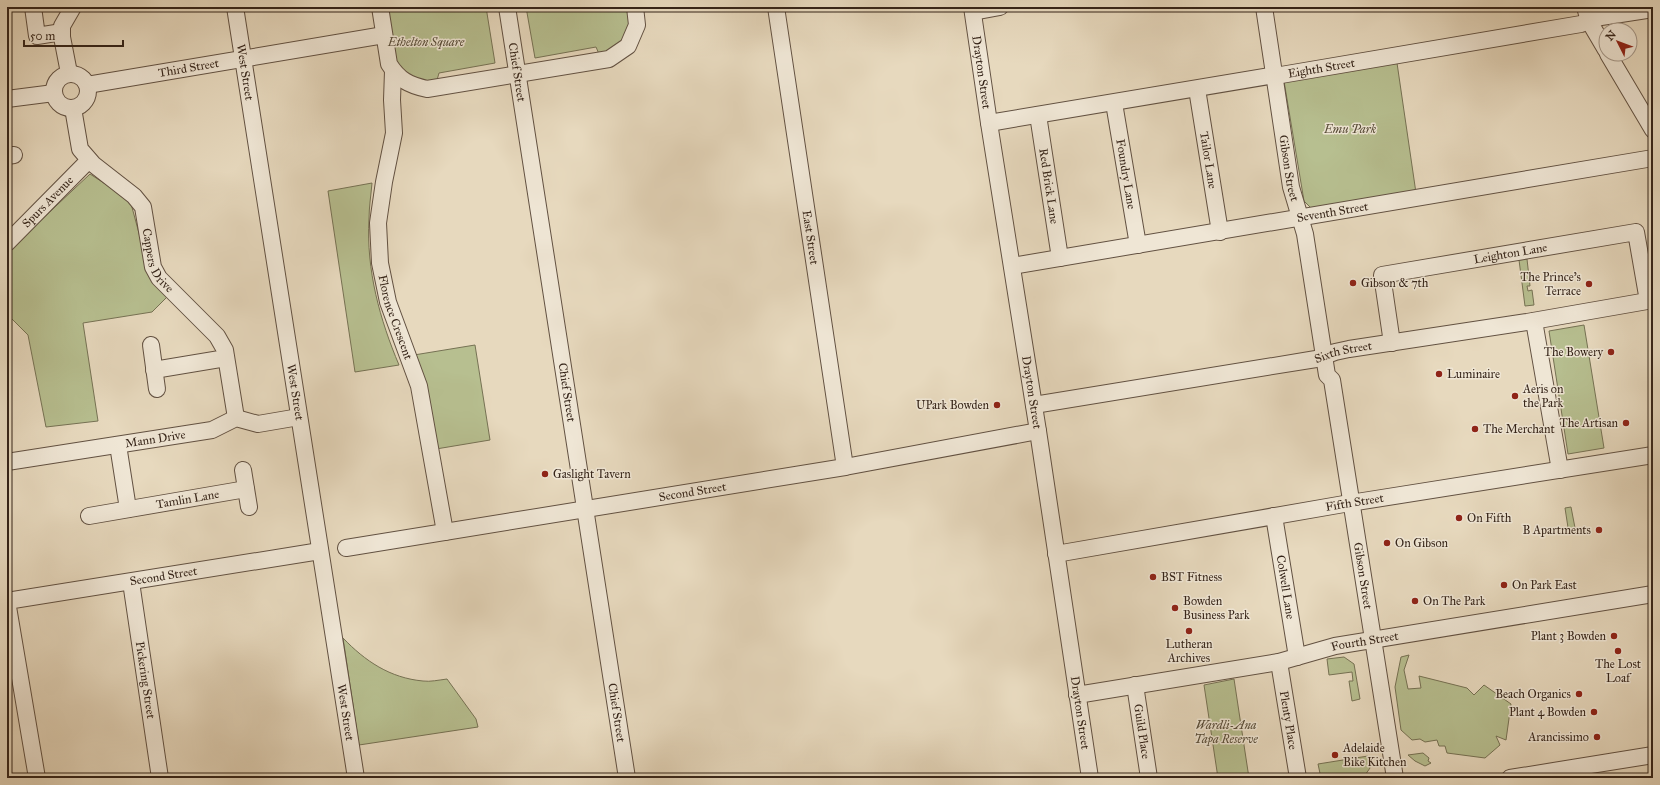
<svg xmlns="http://www.w3.org/2000/svg" width="1660" height="785" viewBox="0 0 1660 785" font-family="'IM FELL Great Primer',serif">
  <style>
    .green { fill: #b7bf90; stroke: #767254 }
    .lines { fill: none; stroke-linecap: round; stroke-linejoin: round }
    .minor-casing { stroke: #625142; stroke-width: 18 }
    .minor { stroke: #efe6d5; stroke-width: 16 }
    .poi-dot { fill: #8f2418; stroke: #efe6d5; stroke-width: 1.5 }
    .labels { text-anchor: middle; stroke-width: 3; stroke-linejoin: round; paint-order: stroke }
    .park-label { font-size: 12px; font-style: italic; fill: #564b37; stroke: #efe6d5 }
    .street-label { font-size: 12px; fill: #352419; stroke: #efe6d5 }
    .poi-label { font-size: 12px; fill: #352419; stroke: #efe6d5; text-anchor: start }
  </style>
  <rect width="100%" height="100%" fill="#e7d9be"/>
  <filter id="stains"><feTurbulence type="fractalNoise" baseFrequency=".005" numOctaves="4"/><feColorMatrix values="0 0 0 0 .2 0 0 0 0 .09 0 0 0 0 .02 0 0 0 .5 -.17"/></filter>
  <radialGradient id="worn" r=".72"><stop offset=".6" stop-color="#630" stop-opacity="0"/><stop offset="1" stop-color="#630" stop-opacity=".3"/></radialGradient>
  <path class="green" d="M387,7H486L495,63L439,73L437,80C420,83 403,77 395,60C391,50 389,20 387,7Z
    M526,7H628C632,32 625,48 599,54L596,47L535,58Z
    M1397,63L1416,193L1312,209L1304,201L1284,81Z
    M90,174L130,200L143,248L169,295L152,312L83,323L98,421L46,427L28,335L7,314V252Z
    M372,183C371,195 369,207 369,219C366,270 380,320 399,365L355,372L328,191Z
    M1527,259L1530,286H1527L1528,291L1532,290L1534,305L1525,306L1519,260Z
    M1584,325L1604,448L1568,454L1549,331Z
    M475,345L490,440L436,449L414,355Z
    M1571,507L1576,533L1569,534L1565,508Z
    M343,638C365,661 390,678 423,681C430,682 439,680 447,679L476,719L478,727L359,745Z
    M1409,655L1404,670L1408,689L1421,688L1419,676L1467,688L1474,695L1484,685L1511,704L1506,740L1496,736L1500,745L1485,758L1447,753L1445,746H1439L1437,740L1425,742L1420,739L1412,740L1401,730L1395,687L1401,657Z
    M1344,657L1354,664L1360,699L1352,701L1349,681H1353L1352,672L1329,675L1327,659Z
    M1234,679L1249,778H1218L1204,685Z
    M1423,753L1429,758L1428,761L1431,763L1425,766L1415,761L1408,755Z
    M1368,756L1370,768L1363,778H1321L1318,764Z"/>
  <g class="lines">
    <g class="minor-casing">
      <g id="minor">
        <path d="M33,7L37,36L62,32"/>
        <path id="s1" d="M235,7L356,778"/>
        <path d="M380,7L389,64C399,80 409,85 427,89L609,59L628,46L637,25L635,7"/>
        <path id="s2" d="M507,7L627,778"/>
        <path id="s3" d="M776,7L845,467"/>
        <path id="s4" d="M972,7L989,123L1038,431L1090,778"/>
        <path id="s5" d="M1264,7L1291,187L1305,234L1324,356L1327,375L1332,380L1395,778"/>
        <path d="M1585,7L1589,21L1606,50"/>
        <path d="M973,12L1000,7"/>
        <path d="M1608,54L1653,130"/>
        <path id="s6" d="M393,71L392,100L394,133L384,182L378,223L380,263L388,302L419,386L445,532"/>
        <path d="M69,73L62,37V26L73,7"/>
        <circle cx="71" cy="91" r="17"/>
        <path id="s7" d="M87,85L384,35"/>
        <path id="s8" d="M1197,89L1220,232"/>
        <path d="M7,99L54,93"/>
        <path id="s9" d="M1114,103L1138,245"/>
        <path id="s10" d="M73,108L80,149L93,164L134,196L143,207L153,267L159,278L217,336L225,350L236,418"/>
        <path id="s11" d="M1038,115L1060,258"/>
        <path id="s12" d="M989,123L1275,75H1281L1581,24L1601,17L1653,9"/>
        <path d="M7,156L14,155"/>
        <path id="s13" d="M7,243L89,160"/>
        <path id="s14" d="M1012,266L1653,158"/>
        <path d="M1534,321L1560,470"/>
        <path id="s15" d="M1392,343L1382,275L1636,232L1648,301"/>
        <path d="M151,345L157,389"/>
        <path d="M154,370L226,358"/>
        <path id="s16" d="M1034,405L1316,359L1335,352L1349,349L1527,322L1653,300"/>
        <path d="M118,445L128,509"/>
        <path id="s17" d="M7,462L212,430L236,418L258,424L299,417"/>
        <path d="M243,470L249,507"/>
        <path id="s18" d="M89,516L246,489"/>
        <path id="s19" d="M1274,516L1297,657"/>
        <path id="s20" d="M346,548L845,467L1038,431"/>
        <path id="s21" d="M1056,554L1344,504L1653,455"/>
        <path id="s22" d="M131,582L160,778"/>
        <path id="s23" d="M1279,662L1298,778"/>
        <path id="s24" d="M1135,685L1149,778"/>
        <path id="s25" d="M1077,695L1279,662L1335,646L1653,594"/>
        <path id="s26" d="M37,778L7,601L320,551"/>
        <path d="M1510,778L1653,755"/>
      </g>
    </g>
    <use href="#minor" class="minor"/>
  </g>
  <g class="poi-dot">
    <circle cx="1353" cy="283" r="4"/>
    <circle cx="1589" cy="284" r="4"/>
    <circle cx="1611" cy="352" r="4"/>
    <circle cx="1439" cy="374" r="4"/>
    <circle cx="1515" cy="396" r="4"/>
    <circle cx="997" cy="405" r="4"/>
    <circle cx="1626" cy="423" r="4"/>
    <circle cx="1475" cy="429" r="4"/>
    <circle cx="545" cy="474" r="4"/>
    <circle cx="1459" cy="518" r="4"/>
    <circle cx="1599" cy="530" r="4"/>
    <circle cx="1387" cy="543" r="4"/>
    <circle cx="1153" cy="577" r="4"/>
    <circle cx="1504" cy="585" r="4"/>
    <circle cx="1415" cy="601" r="4"/>
    <circle cx="1175" cy="608" r="4"/>
    <circle cx="1189" cy="631" r="4"/>
    <circle cx="1614" cy="636" r="4"/>
    <circle cx="1618" cy="651" r="4"/>
    <circle cx="1579" cy="694" r="4"/>
    <circle cx="1594" cy="712" r="4"/>
    <circle cx="1597" cy="737" r="4"/>
    <circle cx="1335" cy="755" r="4"/>
  </g>
  <g class="labels">
    <g class="park-label">
      <text x="426" y="46">Ethelton Square</text>
      <text x="1350" y="133">Emu Park</text>
      <text x="1226" y="729">Wardli-Ana<tspan x="1226" dy="14">Tapa Reserve</tspan></text>
    </g>
    <g class="street-label">
      <text dy="4" stroke="none"><textPath href="#s7" startOffset="103">Third Street</textPath></text>
      <text dy="4" stroke="none"><textPath href="#s12" startOffset="337">Eighth Street</textPath></text>
      <text dy="4" stroke="none"><textPath href="#s1" startOffset="66">West Street</textPath></text>
      <text dy="4" stroke="none"><textPath href="#s2" startOffset="66">Chief Street</textPath></text>
      <text dy="4" stroke="none"><textPath href="#s4" startOffset="66">Drayton Street</textPath></text>
      <text dy="4" stroke="none"><textPath href="#s8" startOffset="72">Tailor Lane</textPath></text>
      <text dy="4" stroke="none"><textPath href="#s5" startOffset="163">Gibson Street</textPath></text>
      <text dy="4" stroke="none"><textPath href="#s9" startOffset="72">Foundry Lane</textPath></text>
      <text dy="4" stroke="none"><textPath href="#s11" startOffset="72">Red Brick Lane</textPath></text>
      <text dy="4" stroke="none"><textPath href="#s13" startOffset="58">Spurs Avenue</textPath></text>
      <text dy="4" stroke="none"><textPath href="#s14" startOffset="325">Seventh Street</textPath></text>
      <text dy="4" stroke="none"><textPath href="#s3" startOffset="233">East Street</textPath></text>
      <text dy="4" stroke="none"><textPath href="#s15" startOffset="199">Leighton Lane</textPath></text>
      <text dy="4" stroke="none"><textPath href="#s10" startOffset="184">Cappers Drive</textPath></text>
      <text dy="4" stroke="none"><textPath href="#s6" startOffset="250">Florence Crescent</textPath></text>
      <text dy="4" stroke="none"><textPath href="#s16" startOffset="314">Sixth Street</textPath></text>
      <text dy="4" stroke="none"><textPath href="#s1" startOffset="390">West Street</textPath></text>
      <text dy="4" stroke="none"><textPath href="#s4" startOffset="390">Drayton Street</textPath></text>
      <text dy="4" stroke="none"><textPath href="#s2" startOffset="390">Chief Street</textPath></text>
      <text dy="4" stroke="none"><textPath href="#s17" startOffset="150">Mann Drive</textPath></text>
      <text dy="4" stroke="none"><textPath href="#s20" startOffset="351">Second Street</textPath></text>
      <text dy="4" stroke="none"><textPath href="#s18" startOffset="100">Tamlin Lane</textPath></text>
      <text dy="4" stroke="none"><textPath href="#s21" startOffset="303">Fifth Street</textPath></text>
      <text dy="4" stroke="none"><textPath href="#s5" startOffset="579">Gibson Street</textPath></text>
      <text dy="4" stroke="none"><textPath href="#s26" startOffset="338">Second Street</textPath></text>
      <text dy="4" stroke="none"><textPath href="#s19" startOffset="72">Colwell Lane</textPath></text>
      <text dy="4" stroke="none"><textPath href="#s25" startOffset="293">Fourth Street</textPath></text>
      <text dy="4" stroke="none"><textPath href="#s22" startOffset="99">Pickering Street</textPath></text>
      <text dy="4" stroke="none"><textPath href="#s1" startOffset="714">West Street</textPath></text>
      <text dy="4" stroke="none"><textPath href="#s2" startOffset="714">Chief Street</textPath></text>
      <text dy="4" stroke="none"><textPath href="#s4" startOffset="714">Drayton Street</textPath></text>
      <text dy="4" stroke="none"><textPath href="#s23" startOffset="59">Plenty Place</textPath></text>
      <text dy="4" stroke="none"><textPath href="#s24" startOffset="47">Guild Place</textPath></text>
    </g>
    <g class="poi-label">
      <text x="1581" y="281" text-anchor="end">The Prince’s<tspan x="1581" dy="14">Terrace</tspan></text>
      <text x="1361" y="287">Gibson &amp; 7th</text>
      <text x="1603" y="356" text-anchor="end">The Bowery</text>
      <text x="1447" y="378">Luminaire</text>
      <text x="1523" y="393">Aeris on<tspan x="1523" dy="14">the Park</tspan></text>
      <text x="989" y="409" text-anchor="end">UPark Bowden</text>
      <text x="1618" y="427" text-anchor="end">The Artisan</text>
      <text x="1483" y="433">The Merchant</text>
      <text x="553" y="478">Gaslight Tavern</text>
      <text x="1467" y="522">On Fifth</text>
      <text x="1591" y="534" text-anchor="end">B Apartments</text>
      <text x="1395" y="547">On Gibson</text>
      <text x="1161" y="581">BST Fitness</text>
      <text x="1512" y="589">On Park East</text>
      <text x="1183" y="605">Bowden<tspan x="1183" dy="14">Business Park</tspan></text>
      <text x="1423" y="605">On The Park</text>
      <text x="1606" y="640" text-anchor="end">Plant 3 Bowden</text>
      <text x="1189" y="648" text-anchor="middle">Lutheran<tspan x="1189" dy="14">Archives</tspan></text>
      <text x="1618" y="668" text-anchor="middle">The Lost<tspan x="1618" dy="14">Loaf</tspan></text>
      <text x="1571" y="698" text-anchor="end">Beach Organics</text>
      <text x="1586" y="716" text-anchor="end">Plant 4 Bowden</text>
      <text x="1589" y="741" text-anchor="end">Arancissimo</text>
      <text x="1343" y="752">Adelaide<tspan x="1343" dy="14">Bike Kitchen</tspan></text>
    </g>
  </g>
  <rect width="1660" height="785" fill="none" stroke="#e7d9be" stroke-width="24"/>
  <rect x="8" y="8" width="1644" height="769" fill="none" stroke="#352419" stroke-width="2"/>
  <rect x="12" y="12" width="1636" height="761" fill="none" stroke="#352419"/>
  <g transform="translate(1618 42) rotate(312)"><circle r="19" fill="#efe6d5" stroke="#a5988a"/>
  <path d="M0-3L7 15L0 10L-7 15Z" fill="#8f2418"/>
  <text y="-6" font-size="11" font-weight="bold" text-anchor="middle" fill="#352419">N</text>
  </g>
  <path d="M24 40v6h99v-6" fill="none" stroke="#352419" stroke-width="2"/>
  <text x="30" y="40" font-size="12" fill="#352419" stroke="#efe6d5" stroke-width="3" paint-order="stroke">50 m</text>
  <rect width="100%" height="100%" filter="url(#stains)"/>
  <rect width="100%" height="100%" fill="url(#worn)"/>
</svg>
